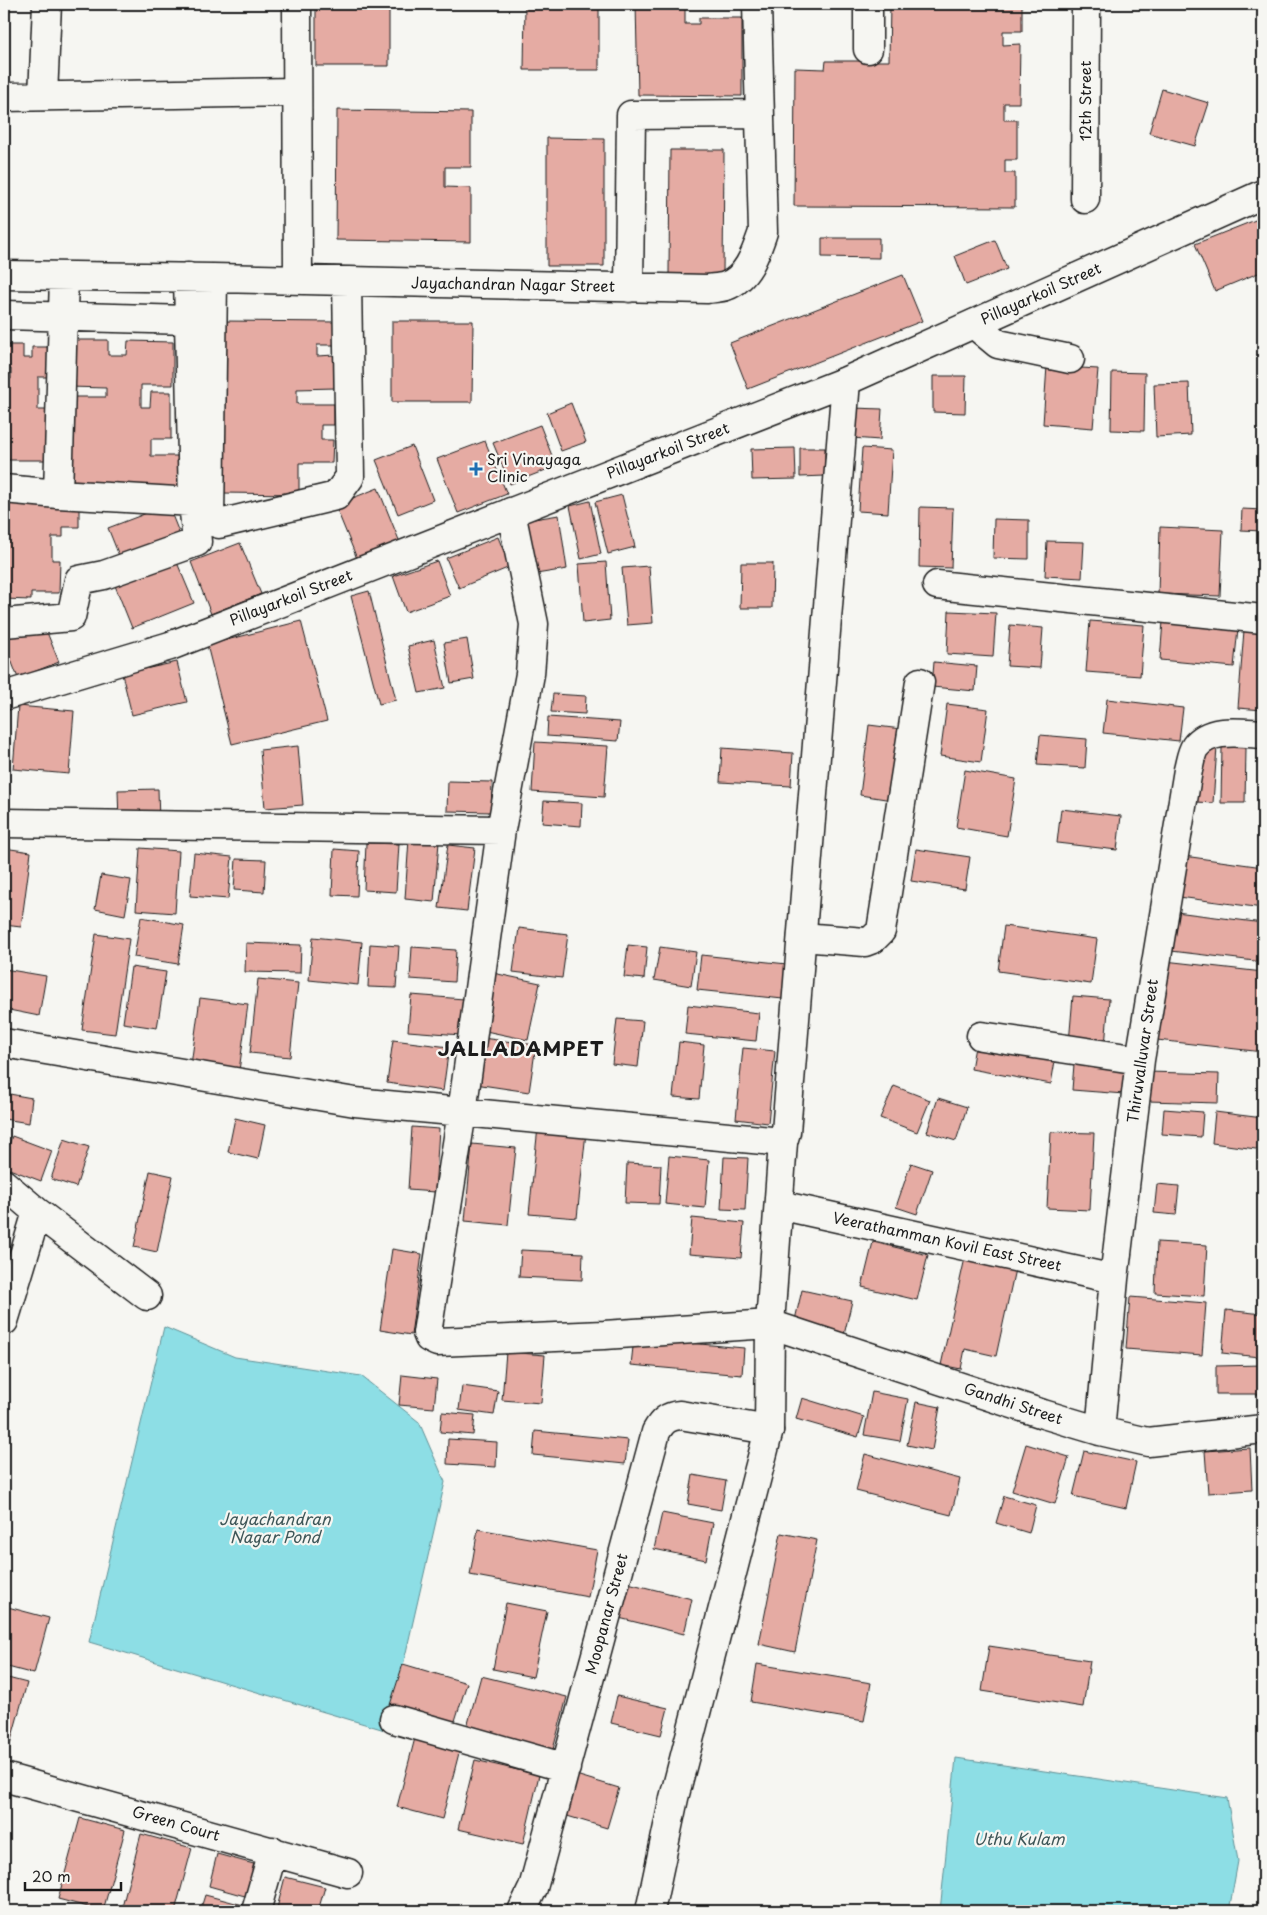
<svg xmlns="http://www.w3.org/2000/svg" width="1267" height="1915" viewBox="0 0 1267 1915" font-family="'Playpen Sans',sans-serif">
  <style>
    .water { fill: #8ddee5; stroke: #609095 }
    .building { fill: #e5aba3; stroke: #1c1c1c }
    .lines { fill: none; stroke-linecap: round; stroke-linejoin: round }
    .minor-casing { stroke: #1c1c1c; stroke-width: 31 }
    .tertiary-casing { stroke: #1c1c1c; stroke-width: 31 }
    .minor { stroke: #f6f6f2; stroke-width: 28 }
    .tertiary { stroke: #f6f6f2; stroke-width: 28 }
    .poi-dot { fill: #1f6fb2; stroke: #f6f6f2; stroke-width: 2 }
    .labels { text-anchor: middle; stroke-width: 4.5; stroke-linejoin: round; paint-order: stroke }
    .street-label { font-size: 15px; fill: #1c1c1c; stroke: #f6f6f2 }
    .poi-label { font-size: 15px; fill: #1c1c1c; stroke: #f6f6f2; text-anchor: start }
    .water-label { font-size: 16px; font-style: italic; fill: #3e5658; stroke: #f6f6f2 }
    .district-label { font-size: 20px; font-weight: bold; letter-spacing: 1px; fill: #1c1c1c; stroke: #f6f6f2 }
  </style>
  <rect width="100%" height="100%" fill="#f6f6f2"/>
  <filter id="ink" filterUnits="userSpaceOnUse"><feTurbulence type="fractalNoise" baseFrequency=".02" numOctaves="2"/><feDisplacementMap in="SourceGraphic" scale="10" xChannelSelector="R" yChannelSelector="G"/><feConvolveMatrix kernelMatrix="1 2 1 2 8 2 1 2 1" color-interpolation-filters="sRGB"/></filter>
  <g filter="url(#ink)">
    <path class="water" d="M164,1327L235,1357L361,1376L419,1422L445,1482L388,1731L89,1642Z
      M956,1758L1227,1798L1238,1861L1229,1911H940Z"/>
    <path class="building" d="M316,4H389V66H316Z
      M525,4H599V70H524Z
      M636,4H685V24H699V18H742V96L638,95Z
      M890,4H1022V31H1003V45L1020,44L1019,103H1004V120H1017V160H1005V173H1015V207L794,206L795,68L825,69L826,61H889Z
      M1162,89L1209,103L1195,146L1149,133Z
      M337,110L471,112V167H445V187L471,188V242L336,240Z
      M547,138L604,139V266H547Z
      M670,150H724L723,275L669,274Z
      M1263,217V271L1215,291L1195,244Z
      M822,238H879V258L822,257Z
      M995,240L1007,269L966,285L955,256Z
      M903,275L922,321L748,389L730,343Z
      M223,321L337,322V345H317V356L335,355V388L297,389V404H334V425H321V440H333L332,463H299V494L222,493Z
      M392,321H473L472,402H392Z
      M69,340H108V355H127L128,341L173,342V385H141V407H150L151,392H171V439H151V456H185V491H66L67,397H106V388L69,387Z
      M4,345H23V358H32V347H50V377H38V410H47V460H4V379H11V369H4Z
      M1047,366L1098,369L1093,428L1043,424Z
      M1112,372L1145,373L1144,431L1111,430Z
      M933,376H966L965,413L933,412Z
      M1189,383L1191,435L1156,437L1154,384Z
      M571,403L586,442L561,451L547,413Z
      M853,408L882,409L880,440L852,438Z
      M540,425L556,466L510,484L493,443Z
      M485,441L507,494L458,513L437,459Z
      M412,446L433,500L398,514L376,460Z
      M795,448L796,479L752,480L751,449Z
      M800,448H825V476L800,477Z
      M862,448L892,450L888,513L858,511Z
      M378,488L401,545L358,561L335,505Z
      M622,495L635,547L608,554L595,502Z
      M4,497L41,500L44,507L79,508V527H63V537H52V560H60L59,593H31V600L4,599Z
      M590,501L601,554L581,559L570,506Z
      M168,505L180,535L120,558L108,528Z
      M920,507L953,508L951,568L919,567Z
      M1242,509L1263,510V531L1241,530Z
      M559,515L567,569L530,575L522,521Z
      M994,519L1029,520V559L993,558Z
      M1160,527L1223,530L1220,596L1158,594Z
      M498,537L510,567L459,588L446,558Z
      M1262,539H1263V569H1260Z
      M1047,541L1084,542L1082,578L1045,576Z
      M240,543L261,594L211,614L191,562Z
      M173,553L194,603L132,628L112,578Z
      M437,561L450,596L406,612L393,576Z
      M606,562L610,620L583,623L579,564Z
      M741,563H773L772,608H740Z
      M649,566L653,623L627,625L622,568Z
      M369,591L396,700L379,704L351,596Z
      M949,611L996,613L993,657L947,654Z
      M42,620L59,662L18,678L4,642V635Z
      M301,621L327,721L232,744L207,645Z
      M1090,621L1144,625L1140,676L1086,672Z
      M1163,621L1238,628L1234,667L1160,660Z
      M1010,625L1043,628L1040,668L1007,666Z
      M1244,630L1263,632V710L1238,708Z
      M467,639L474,679L451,683L444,643Z
      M434,640L445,688L419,693L408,646Z
      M177,662L187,702L132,715L122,674Z
      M934,662L977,666L975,691L932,687Z
      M553,694L586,696L585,714L551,712Z
      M1107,699L1183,708L1179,741L1103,733Z
      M947,704L988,709L981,762L940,756Z
      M18,706L74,711L69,774L13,769Z
      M4,710H6L5,753H4Z
      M548,717L620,722L618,741L547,736Z
      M869,725L901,729L892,800L860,795Z
      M1040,735L1087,739L1085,768L1037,765Z
      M535,742L608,746L604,797L532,792Z
      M298,746L303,805L265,808L260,750Z
      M1199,746L1217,747L1213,803L1196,802Z
      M1222,747L1246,748L1245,803H1221Z
      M722,748L793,753L791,786L720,782Z
      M965,770L1016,779L1007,836L956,827Z
      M448,781L492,782L491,812L447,811Z
      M158,789L159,822L119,823L118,790Z
      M544,801L582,803L581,826L542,823Z
      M1061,809L1121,816L1117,850L1057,843Z
      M409,839L439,842L434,902L405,899Z
      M366,843L399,844L396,892L364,890Z
      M448,845L475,848L467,911L439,908Z
      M4,848L31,852L21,927L4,925Z
      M140,848L179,851L175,913L136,910Z
      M334,849L359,851L357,896L332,895Z
      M916,849L970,857L965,889L911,881Z
      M194,853L232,857L228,899L190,896Z
      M1184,856L1263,867V908L1179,897Z
      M236,859L266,860L264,892L234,890Z
      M101,875L131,880L125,915L95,909Z
      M1168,911L1263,923V962L1163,950Z
      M141,917L184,925L178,964L134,957Z
      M1004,926L1097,939L1091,984L998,971Z
      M519,928L568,934L562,978L513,972Z
      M96,934L129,939L115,1034L82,1030Z
      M313,937L362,942L358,985L309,980Z
      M246,943L301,945L300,973L245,972Z
      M370,944L399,946L396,988L368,987Z
      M628,945L647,947L644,979L624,977Z
      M412,947L456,950L454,982L410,979Z
      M660,947L696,952L691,986L654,980Z
      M701,955L787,964L783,999L697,990Z
      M1156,960L1263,972V1052L1148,1039Z
      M131,967L166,972L157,1028L123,1023Z
      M4,969L46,976L39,1016L4,1009Z
      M493,973L540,983L528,1040L481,1030Z
      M258,979L298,983L290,1057L250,1053Z
      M411,995L464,999L461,1035L408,1031Z
      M1073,996L1109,999L1105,1046L1069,1043Z
      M200,998L248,1004L239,1071L191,1065Z
      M688,1005L759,1013L756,1041L685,1034Z
      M617,1019L643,1021L638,1067L612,1064Z
      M482,1038L536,1045L529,1092L475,1084Z
      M393,1040L449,1047L443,1091L387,1083Z
      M976,1041L1056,1055L1051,1084L971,1069Z
      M679,1042L704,1045L699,1099L673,1097Z
      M743,1048L775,1051L768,1123L736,1119Z
      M1074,1064L1126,1068L1124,1094L1072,1090Z
      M1148,1072L1219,1074L1218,1103L1147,1101Z
      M894,1086L930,1100L917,1132L880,1118Z
      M4,1093L32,1098L29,1123L4,1119Z
      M938,1098L967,1107L956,1141L927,1132Z
      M1164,1109L1203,1112L1201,1137L1162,1134Z
      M1215,1112L1263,1118V1150L1212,1143Z
      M235,1118L265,1125L258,1159L228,1152Z
      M412,1127L439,1129L435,1192L408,1190Z
      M538,1127L586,1132L577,1218L529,1214Z
      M1051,1132L1094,1133L1090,1210L1047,1208Z
      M12,1136L52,1151L41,1181L4,1167V1158Z
      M64,1139L89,1147L76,1187L51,1179Z
      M472,1144L516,1148L508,1225L465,1221Z
      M669,1156L709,1160L705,1208L665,1204Z
      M724,1157L748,1158L745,1210L721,1209Z
      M627,1163L661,1165L659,1204L625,1203Z
      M911,1163L932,1170L917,1214L896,1207Z
      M150,1171L173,1176L157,1252L134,1247Z
      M1157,1184L1179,1186L1176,1215L1154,1213Z
      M692,1218L744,1223L741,1258L689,1254Z
      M4,1219L10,1221L4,1240Z
      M873,1242L928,1255L917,1300L862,1287Z
      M1157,1242L1207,1245L1204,1296L1155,1293Z
      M392,1249L422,1254L411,1335L380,1330Z
      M521,1250L583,1253L582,1280L519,1277Z
      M965,1258L1015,1269L996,1356L965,1349L961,1369L941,1365Z
      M1263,1258V1287L1258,1286Z
      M802,1290L852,1301L844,1335L794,1324Z
      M1130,1297L1206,1303L1202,1355L1126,1349Z
      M1226,1310L1263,1314L1259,1357L1222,1353Z
      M634,1338L744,1348L742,1375L631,1365Z
      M506,1352L545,1355L541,1403L502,1400Z
      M1263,1365V1394H1216V1366Z
      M402,1375L437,1379L434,1408L399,1405Z
      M462,1386L498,1391L494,1415L459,1410Z
      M872,1392L908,1399L900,1441L864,1435Z
      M802,1398L864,1417L858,1437L796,1419Z
      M916,1402L940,1407L932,1450L907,1445Z
      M442,1412L475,1415L473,1435L440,1432Z
      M535,1431L628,1440L625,1464L533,1455Z
      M448,1439L497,1442L496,1467L447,1464Z
      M1026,1444L1069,1457L1055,1504L1012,1491Z
      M1250,1448L1252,1490L1208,1493L1205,1451Z
      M1084,1451L1136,1462L1126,1508L1073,1496Z
      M865,1454L960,1479L951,1515L856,1491Z
      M693,1475L726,1481L721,1510L688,1504Z
      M1004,1496L1036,1505L1029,1533L996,1523Z
      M662,1513L713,1523L706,1560L654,1549Z
      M478,1529L597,1550L588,1597L470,1575Z
      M781,1533L817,1540L795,1652L759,1644Z
      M628,1583L692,1599L684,1634L619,1618Z
      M506,1603L547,1611L533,1677L493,1669Z
      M4,1606L49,1618L34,1674L4,1666Z
      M989,1646L1090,1661L1083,1707L982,1691Z
      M403,1664L467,1683L453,1727L389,1708Z
      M757,1664L871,1683L864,1721L751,1702Z
      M481,1676L567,1697L552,1753L466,1731Z
      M4,1677L27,1683L7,1755L4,1754Z
      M617,1696L668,1708L661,1735L611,1723Z
      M415,1738L460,1749L442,1819L397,1807Z
      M475,1760L539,1775L523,1844L458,1829Z
      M566,1772L619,1788L607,1828L554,1812Z
      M80,1818L125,1830L103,1911L58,1899Z
      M141,1834L192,1848L175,1911H121Z
      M217,1854L261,1866L252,1898L209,1886Z
      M285,1877L325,1887L318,1911H289L277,1908Z
      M205,1895L247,1906L245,1911H200Z"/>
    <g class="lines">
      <g class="minor-casing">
        <path id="minor" d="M297,4L298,280
          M868,49V4
          M43,96L47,4
          M4,97L297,92
          M1085,199L1086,4
          M4,275L213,278L707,289C713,288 720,288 726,286C748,278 756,252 763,232L757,4
          M213,278L210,521L219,524L336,496L350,477L347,281
          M629,288L631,115L759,114
          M4,315L188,320
          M974,324L998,344L1070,359
          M4,489L58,494L64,276
          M58,494L193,502L188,277
          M511,512L534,624L530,674L501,830L462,1112L427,1333L429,1338L437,1342L604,1335L770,1324L1043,1414L1100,1431L1148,1442L1263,1429
          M937,585L1263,619
          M4,623L71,617L79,580L104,575L197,542L193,502
          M4,823L501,830
          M802,937L865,942L873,939L881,931L920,682
          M981,1036L1140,1060
          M4,1043L355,1102L783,1142
          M4,1184L37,1212L147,1296
          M779,1205L1114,1279
          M4,1321L37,1212
          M1100,1431L1114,1279L1140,1060L1188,770C1190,763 1191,753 1195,747C1210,727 1241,733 1263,734
          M394,1719L566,1768
          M4,1777L348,1873
          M256,1911L273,1851
          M522,1911L533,1888L656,1432C662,1421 668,1416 680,1415L769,1430"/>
      </g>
      <g class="tertiary-casing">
        <path id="tertiary" d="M4,696L170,646L846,381L1263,194
          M650,1911L674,1798L769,1430L770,1324L783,1142L786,1132L846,381"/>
      </g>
      <use href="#minor" class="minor"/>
      <use href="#tertiary" class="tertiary"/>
    </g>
  </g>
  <path class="poi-dot" d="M473.5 461.5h5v5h5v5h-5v5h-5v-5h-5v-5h5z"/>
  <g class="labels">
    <g class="street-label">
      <text transform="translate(1086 101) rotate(-90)" y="5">12th Street</text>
      <text transform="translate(513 285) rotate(1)" y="5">Jayachandran Nagar Street</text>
      <text transform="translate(1041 294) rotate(-24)" y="5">Pillayarkoil Street</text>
      <text transform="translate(668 451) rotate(-21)" y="5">Pillayarkoil Street</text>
      <text transform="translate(291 598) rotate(-21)" y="5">Pillayarkoil Street</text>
      <text transform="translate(1143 1051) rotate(-82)" y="5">Thiruvalluvar Street</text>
      <text transform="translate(947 1242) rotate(12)" y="5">Veerathamman Kovil East Street</text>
      <text transform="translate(1013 1404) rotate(18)" y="5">Gandhi Street</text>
      <text transform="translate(607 1614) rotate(-75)" y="5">Moopanar Street</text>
      <text transform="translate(176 1824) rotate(16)" y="5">Green Court</text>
    </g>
    <g class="poi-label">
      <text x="487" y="465">Sri Vinayaga<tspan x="487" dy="17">Clinic</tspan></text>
    </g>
    <g class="water-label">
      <text x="275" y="1525">Jayachandran<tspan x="275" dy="18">Nagar Pond</tspan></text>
      <text x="1019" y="1845">Uthu Kulam</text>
    </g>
    <g class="district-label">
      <text x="521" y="1056">JALLADAMPET</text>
    </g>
  </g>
  <rect width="1267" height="1915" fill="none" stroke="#f6f6f2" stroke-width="20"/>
  <rect x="10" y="10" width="1247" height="1895" fill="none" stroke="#1c1c1c" stroke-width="2" filter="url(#ink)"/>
  <path d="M25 1882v8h96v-8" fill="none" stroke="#1c1c1c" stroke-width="2.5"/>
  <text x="32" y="1882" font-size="15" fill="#1c1c1c" stroke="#f6f6f2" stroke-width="4" paint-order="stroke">20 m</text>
</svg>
